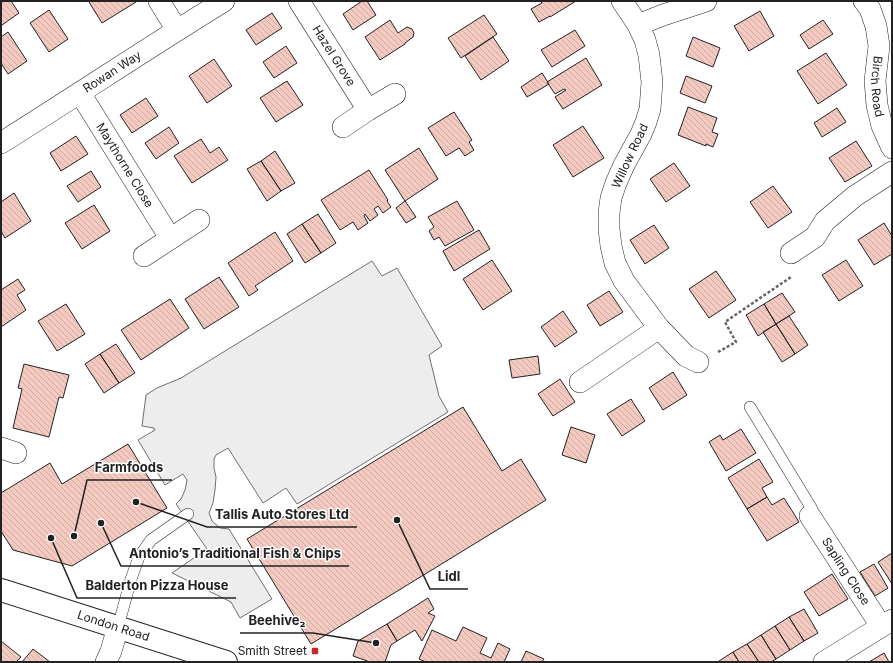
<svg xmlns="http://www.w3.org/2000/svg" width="893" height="663" viewBox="0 0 893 663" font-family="Inter,sans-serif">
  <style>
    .parking { fill: #ededed; stroke: #6f6f6f }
    .building { fill: url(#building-back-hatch); stroke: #222 }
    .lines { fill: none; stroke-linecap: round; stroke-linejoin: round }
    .service-casing { stroke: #222; stroke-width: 12 }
    .minor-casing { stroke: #222; stroke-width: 22 }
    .secondary-casing { stroke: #222; stroke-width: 24 }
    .path { stroke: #646464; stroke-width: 2.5; stroke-dasharray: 3 2; stroke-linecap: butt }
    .service { stroke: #fff; stroke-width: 11 }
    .minor { stroke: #fff; stroke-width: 21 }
    .secondary { stroke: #fff; stroke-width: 22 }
    .poi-dot { fill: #c62828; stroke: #fff; stroke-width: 1.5 }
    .labels { text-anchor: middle; stroke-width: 3; stroke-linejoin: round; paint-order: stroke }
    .street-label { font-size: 12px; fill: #222; stroke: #fff }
    .poi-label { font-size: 12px; fill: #222; stroke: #fff; text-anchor: end }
    .leader { fill: none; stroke: #222; stroke-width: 1.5 }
    .callout-dot { fill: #222; stroke: #fff; stroke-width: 1.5 }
    .callout-label { font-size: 13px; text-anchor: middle; font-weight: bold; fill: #222; stroke: #fff; stroke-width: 3; stroke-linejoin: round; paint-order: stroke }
  </style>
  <defs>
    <pattern id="building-back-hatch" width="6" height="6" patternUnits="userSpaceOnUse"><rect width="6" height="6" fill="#f3c9c0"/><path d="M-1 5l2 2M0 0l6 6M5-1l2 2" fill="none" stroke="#d0aca5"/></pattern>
  </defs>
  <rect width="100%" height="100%" fill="#fff"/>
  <path class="parking" d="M372,261L382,276L397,268L442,346L429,355L439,396L448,412L297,504L286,488L263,503L228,448L216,455L214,459V468L216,477L215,490L213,503L209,513L212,521L220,528L229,529L272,599L240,618L231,602L172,573L207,549L176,504L181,499L185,490L187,480L183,474L165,485L138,440L155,430L154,428L142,426L146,395L157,388L181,378Z"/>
  <path class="building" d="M1,1H11L19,13L2,25L1,24Z
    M91,1H135L136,2L102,23L89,2Z
    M362,1H367L376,15L353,30L343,14Z
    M540,1H576L550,17V16L539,22L531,9L542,3Z
    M49,10L68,39L49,52L30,23Z
    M760,11L774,36L749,51L734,26Z
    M272,13L282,28L256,45L246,30Z
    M484,15L497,34L461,58L448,38Z
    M390,20L398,33L407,27L412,29L414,33L413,37L405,43V44L380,60L365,37Z
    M823,20L833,34L809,49L800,35Z
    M575,30L585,46L552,67L541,50Z
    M8,32L27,61L8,74L1,63V37Z
    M493,37L509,61L481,80L465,56Z
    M693,37L720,48L713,67L686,56Z
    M286,46L297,63L274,78L263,62Z
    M826,53L847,85L818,104L797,71Z
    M586,58L602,85L563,109L555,97L566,90L564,89L555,94L547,82Z
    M214,59L232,86L207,103L189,76Z
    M542,73L549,84L527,97L521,87Z
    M686,76L712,86L705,103L680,93Z
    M287,81L303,105L276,122L260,98Z
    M146,98L158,116L132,133L120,115Z
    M688,107L717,118L712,132L718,134L713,147L706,144V146L678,135Z
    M837,108L846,122L822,137L814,123Z
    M454,112L472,140L469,142L474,150L465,156L459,148L446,156L428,128Z
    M583,126L604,158L573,177L553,145Z
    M169,127L179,143L156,159L145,143Z
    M76,136L88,154L61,171L50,153Z
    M201,139L210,153L219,147L228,160L192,183L174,156Z
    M856,141L872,166L845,182L829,158Z
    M419,148L438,179L405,201L385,170Z
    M275,151L295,183L281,191L261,161Z
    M261,161L281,191L267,201L247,169Z
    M674,163L690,186L666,202L650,179Z
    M369,170L388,200L387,201L391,207L383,213L378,206L374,209L378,215L370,221L365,214L364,216L368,223L358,230L353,222L340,230L321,200Z
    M91,171L101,187L78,202L67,186Z
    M773,186L792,212L768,228L750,202Z
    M14,193L31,221L5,238L1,231V202Z
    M405,201L416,217L406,223L396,208Z
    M457,201L474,230L445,246L439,237L434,240L429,231L434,227L428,217Z
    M94,205L110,231L82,249L65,223Z
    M318,214L336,243L321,253L302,224Z
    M884,223L892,236V254L874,265L858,240Z
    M302,224L321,253L305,263L287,234Z
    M654,225L669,248L645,264L630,240Z
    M479,230L490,249L454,271L443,251Z
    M275,232L293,261L255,286L258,290L249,296L228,263Z
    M492,260L512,291L483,310L463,279Z
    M846,260L863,286L839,301L822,275Z
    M716,271L736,300L709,318L689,289Z
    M219,277L239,307L204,329L185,299Z
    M18,279L25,290L17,295L26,310L1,327V290Z
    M609,291L623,312L600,326L587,305Z
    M782,293L795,312L776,324L764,304Z
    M170,299L189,328L141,360L121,330Z
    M66,304L85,334L57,351L38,321Z
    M764,304L776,324L758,336L746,315Z
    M563,311L577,332L555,347L541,327Z
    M789,316L808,345L795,354L776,324Z
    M776,324L795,354L782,362L763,332Z
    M116,344L135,373L119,383L100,354Z
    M100,354L119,383L104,393L85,364Z
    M538,356L540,374L512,378L509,360Z
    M24,364L69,375L63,398L59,397L49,437L13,428L22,389L18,388Z
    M673,372L687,395L663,410L649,388Z
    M560,379L575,402L553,416L538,394Z
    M631,399L645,421L622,436L607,414Z
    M463,407L502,471L521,459L546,500L311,644L247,539Z
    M571,427L595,435L586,463L562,455Z
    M741,429L756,453L726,471L709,442L720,435L723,440Z
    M128,444L167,508L72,566L13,550L1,531V493L50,463L62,484Z
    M759,459L773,482L762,488L767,497L747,509L728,478Z
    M767,497L772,505L784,498L799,522L767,541L747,509Z
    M892,553V584L878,562Z
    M874,564L888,588L875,596L860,572Z
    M832,574L848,599L819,616L804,592Z
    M428,598L434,609L428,613L435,616L422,641L415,630L397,641L387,624Z
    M804,609L818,633L804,641L789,617Z
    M789,617L804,641L790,650L775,626Z
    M387,624L397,641L391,645L385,662H370L353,656L358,641Z
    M775,626L790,650L776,659L761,635Z
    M463,627L487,638L480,653L491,658L498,643L510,649L504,662H426L419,659L432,630L456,641Z
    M761,635L776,659L771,662H759L747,644Z
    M1,641L21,657L16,662H1Z
    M747,644L759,662H739L733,652Z
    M33,649L50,662H22Z
    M526,651L544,659L542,662H521Z
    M733,652L739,662H720L719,661Z
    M884,653L889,662H869Z"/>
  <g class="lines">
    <g class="service-casing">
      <path id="service" d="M750,407L812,509L810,516
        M118,627L131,579L139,557L151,540L188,514"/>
    </g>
    <g class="minor-casing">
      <g id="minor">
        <path d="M159,1L177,30"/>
        <path id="s1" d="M299,1L368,110"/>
        <path d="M622,1L638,25L645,40L649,55L652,82L650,109L646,122L641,134L624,165L616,183L611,198L609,213V229L611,246L615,263L624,281L659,328L686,356L698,362"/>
        <path id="s2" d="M864,1L870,9L876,26L879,46L875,81L877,105L882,126L892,148"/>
        <path d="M638,25L663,15L706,1"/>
        <path id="s3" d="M80,93L170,238"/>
        <path d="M343,127L368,110L395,94"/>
        <path id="s4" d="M1,143C76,96 149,47 224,1"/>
        <path d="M791,253L815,237L825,221L855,196L892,172"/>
        <path d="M144,256L199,220"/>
        <path d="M580,382L659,328"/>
        <path d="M1,448L16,453"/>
        <path id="s5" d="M810,516L881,626"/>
        <path d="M106,662L111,651L118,627"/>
        <path d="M824,662L892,620"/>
      </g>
    </g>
    <g class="secondary-casing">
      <g id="secondary">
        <path id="s6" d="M1,590L226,662"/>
      </g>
    </g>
    <path class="path" d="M718,352L736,342L725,322L791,277"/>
    <use href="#service" class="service"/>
    <use href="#minor" class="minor"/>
    <use href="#secondary" class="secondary"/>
  </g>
  <rect class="poi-dot" x="311" y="647" width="8" height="8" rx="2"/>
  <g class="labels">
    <g class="street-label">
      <text dy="4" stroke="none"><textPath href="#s1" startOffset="65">Hazel Grove</textPath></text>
      <text dy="4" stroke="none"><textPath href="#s4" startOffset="132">Rowan Way</textPath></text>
      <text dy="4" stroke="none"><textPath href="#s2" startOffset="89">Birch Road</textPath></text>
      <text transform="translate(630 156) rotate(-65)" y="4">Willow Road</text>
      <text dy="4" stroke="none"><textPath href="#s3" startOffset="85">Maythorne Close</textPath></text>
      <text dy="4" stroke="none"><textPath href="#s5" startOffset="66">Sapling Close</textPath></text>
      <text dy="4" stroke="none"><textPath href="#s6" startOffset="118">London Road</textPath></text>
    </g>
    <g class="poi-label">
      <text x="307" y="655">Smith Street</text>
    </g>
  </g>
  <path class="leader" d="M74 536L87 480H172M136 502L207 527H357M101 523L121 566H349M397 520L430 589H468M51 538L77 598H236M376 643L313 633H240"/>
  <g class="callout-dot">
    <circle cx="74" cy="536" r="4"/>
    <circle cx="136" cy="502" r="4"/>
    <circle cx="101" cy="523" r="4"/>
    <circle cx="397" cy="520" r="4"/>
    <circle cx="51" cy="538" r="4"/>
    <circle cx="376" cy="643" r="4"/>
  </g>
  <g class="callout-label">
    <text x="129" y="472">Farmfoods</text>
    <text x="282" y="519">Tallis Auto Stores Ltd</text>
    <text x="235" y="558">Antonio’s Traditional Fish &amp; Chips</text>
    <text x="449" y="581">Lidl</text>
    <text x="157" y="590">Balderton Pizza House</text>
    <text x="277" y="625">Beehive₂</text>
  </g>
  <rect width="893" height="663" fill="none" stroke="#222222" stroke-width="4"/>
</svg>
